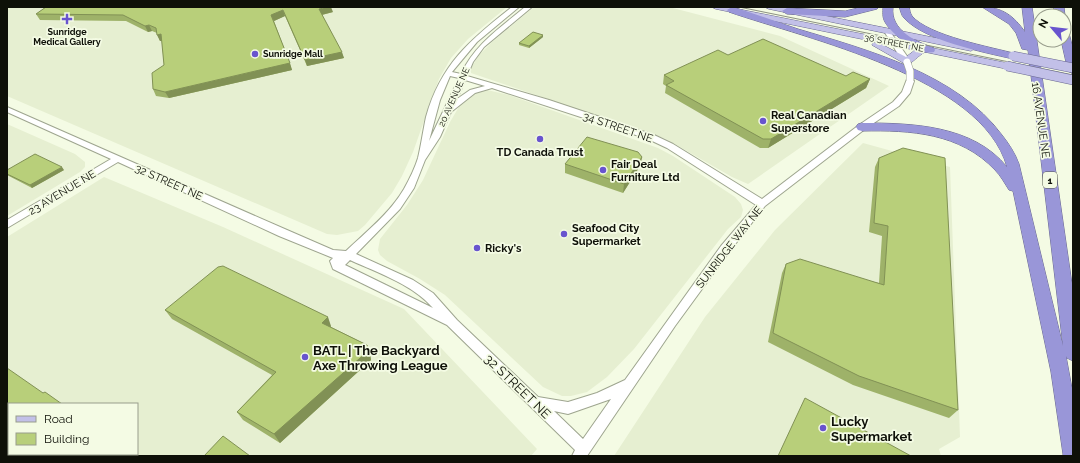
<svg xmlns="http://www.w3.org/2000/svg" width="1080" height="463" viewBox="0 0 1080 463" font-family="Raleway,sans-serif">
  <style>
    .built { fill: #e6efd1; fill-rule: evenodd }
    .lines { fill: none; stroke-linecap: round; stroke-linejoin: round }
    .minor-casing { stroke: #9ea58f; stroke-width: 2 }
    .major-casing { stroke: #68678f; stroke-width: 1 }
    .highway-casing { stroke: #68678f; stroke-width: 1 }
    .minor { fill: #fff; fill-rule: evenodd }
    .major { fill: #c2c0e8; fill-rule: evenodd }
    .highway { fill: #9996d8; fill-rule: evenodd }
    .tram { stroke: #8c9181; stroke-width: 1 }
    .minor-bridge-casing { stroke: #9ea58f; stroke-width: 8; stroke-linecap: butt }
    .major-bridge-casing { stroke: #68678f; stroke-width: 10; stroke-linecap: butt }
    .minor-bridge { stroke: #fff; stroke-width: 7 }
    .major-bridge { stroke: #c2c0e8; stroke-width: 9 }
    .wall { fill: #9eb269 }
    .shaded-wall { fill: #819155 }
    .building { fill: #b8cf7a; stroke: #819155 }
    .poi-dot { fill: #6854ce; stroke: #f4fbe4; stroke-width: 1.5 }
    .labels { text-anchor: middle; stroke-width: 3.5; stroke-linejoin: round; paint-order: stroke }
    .far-poi-label { font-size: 9px; font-weight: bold; fill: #0e1008; stroke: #f4fbe4 }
    .far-street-label { font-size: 9px; fill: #0e1008; stroke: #f4fbe4 }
    .shield { fill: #f4fbe4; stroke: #53564a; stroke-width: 1 }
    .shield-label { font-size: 10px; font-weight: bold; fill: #0e1008 }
    .poi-label { font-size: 11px; font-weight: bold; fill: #0e1008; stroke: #f4fbe4; text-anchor: start }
    .street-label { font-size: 11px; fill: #0e1008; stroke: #f4fbe4 }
    .near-poi-label { font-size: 13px; font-weight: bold; fill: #0e1008; stroke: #f4fbe4; text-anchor: start }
    .near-street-label { font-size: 13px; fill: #0e1008; stroke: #f4fbe4 }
  </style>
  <rect width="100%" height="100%" fill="#f4fbe4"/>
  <path class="built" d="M7,7H507L468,39L451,58L439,79L413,152L402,176L392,193L365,225L358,231L337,235L327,234L7,96Z
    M534,7H669L780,36L889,86L748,184L732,177L666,139L471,73V68L479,55L491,43Z
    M487,90L509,95L658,148L673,156L735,197L741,204L743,210L741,217L728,229L634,349L607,377L587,392L571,396H562L543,387L445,295L420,279L387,261L380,255L378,250L380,239L407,205L423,180L450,122L463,100L469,95L480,91Z
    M7,124L75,154L85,162V167L80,172L7,216Z
    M863,143L950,167L960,437L939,449L941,456H614L705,317L775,230Z
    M104,177L223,227L404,309L537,449L531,456H7V237ZM9,404H137V454H9Z"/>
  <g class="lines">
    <g class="minor-casing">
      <path id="minor" d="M512,7H519L477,42L452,72L461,74C475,44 500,28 525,7H532L484,47L473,62L467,76L549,100L654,135L673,144L762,199L859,125L893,102L902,92L907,79H913L914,81L910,93L899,106L865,129L765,206L729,252L675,326L587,456H572L575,450L447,325L333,269L330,261L333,258L279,236L118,162L7,228V220L111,159L7,112V107L287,230L333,250L346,251C366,232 390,213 404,189C409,180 415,168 418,158C421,146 423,131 426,117C441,64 470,40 512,7ZM450,76L459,78L429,141L440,100ZM465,80L485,86L470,90L457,99ZM492,88L648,139L667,148L756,205L721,246L625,380L597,393L568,402L538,397L457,320L433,293L413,280L356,254L400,209L414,188L425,160L440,137L451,112L475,93ZM350,260C378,273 412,284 433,308L345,265ZM611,399L583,439L554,411L568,414Z
        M885,30H889L911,62L910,64H904L884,31Z"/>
    </g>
    <g class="major-casing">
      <path id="major" d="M712,7H728L1007,63L1012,66L1007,69L925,52C919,55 911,64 907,65L872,45L873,43H879L906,57L915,50L716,9Z
        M765,7H781L971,45L975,48L971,51L769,9Z"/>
    </g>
    <g class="highway-casing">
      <path id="highway" d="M732,7C754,13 776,22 798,29C868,50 957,74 1002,135C1009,144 1015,153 1019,164L1063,346L1028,50L1022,49L1016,33L1009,24L982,7C1002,7 1014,16 1025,32L1022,7H1032L1073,291V361L1067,358L1066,356L1073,394V456H1063V454L1051,372L1013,191L1009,190C1005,184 1001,176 995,170C960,133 911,130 862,131L858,130L856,127L858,124L862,123C912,123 973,125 1007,167C982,77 807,39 729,12L727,10Z
        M862,7H879L877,9L845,17L787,14L782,11L787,8L845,11Z
        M883,7H893C890,30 915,41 934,48L935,50L934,52C919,56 892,35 885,22C882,17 883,12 883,7Z
        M899,7H909C910,10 910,13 912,16C929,36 991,47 1017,54L1018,56L1013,59C983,52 925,41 904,18C901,15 901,11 899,7Z
        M1054,7H1064L1065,16L1064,17L1055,16Z
        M1064,30L1069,33L1073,49V74L1068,71L1061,40H1064Z"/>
    </g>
    <use href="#minor" class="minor"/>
    <use href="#major" class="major"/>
    <use href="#highway" class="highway"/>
    <path class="tram" d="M739,7L1073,75"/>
    <g class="minor-bridge-casing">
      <path id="minor-bridge" d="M907,62L910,71V81"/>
    </g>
    <g class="major-bridge-casing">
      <path id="major-bridge" d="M1013,56L1073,68
        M1007,66L1073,80"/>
    </g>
    <use href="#minor-bridge" class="minor-bridge"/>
    <use href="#major-bridge" class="major-bridge"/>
  </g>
  <path class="wall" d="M46,7L333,12L322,15L344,58L307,66L285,16L274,21L292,70L169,98L156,96L153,89L164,65L162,41H160L157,33L152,31L148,32L126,21L40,20L36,14Z
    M543,37L529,48L519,45V43Z
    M728,55L846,76L870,79L866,88L768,148H760L665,93L666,86L663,84L664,75Z
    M642,157L640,166L623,193L565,173V164Z
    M879,158L958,410L949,418L853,385L768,342L782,273L786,264L879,283L882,236L869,232L875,167Z
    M7,170H64L32,188L7,175Z
    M165,310L331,326V327L367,345L370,354L371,360L280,443L243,420L237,412L272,375L172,319Z"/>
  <path class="shaded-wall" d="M328,7H331L333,12L321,15L319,9Z
    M283,10L285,16L274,21L271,15Z
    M149,25L152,31L148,32L145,26Z
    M161,34L164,41H160L157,35Z
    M543,35V37L529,48V46Z
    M342,52L344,58L307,66L305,60Z
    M290,63L292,70L169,98L165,92Z
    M870,79L866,88L768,148L771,139Z
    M642,157L640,166L623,193L624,184Z
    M62,167L64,170L32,188L30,185Z
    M328,317L331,326L326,332L322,323Z
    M367,345L370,354L371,360L280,443L274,434Z"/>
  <path class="building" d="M46,7H328L319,9L342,52L305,60L283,10L271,15L290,63L165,92L153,89L152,73L164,65L161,34L157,35L156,28L149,25L145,26L123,15L36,14Z
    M533,32L543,35L529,46L519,43Z
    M763,39L846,76L853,72L870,79L771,139H763L666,85L674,81L664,75L718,50L728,55Z
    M587,137L638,152L642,157L624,184L565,164Z
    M903,148L945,158L958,410L859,376L773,333L786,264L800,259L884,285L888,226L874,223L879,158Z
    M35,154L62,167L30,185L7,174V170Z
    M223,266L328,317L322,323L367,345L368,351L274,434L237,412L276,372L165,310L218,267Z
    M7,368L43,393L45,392L62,404H9V454H134L137,456H7Z
    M805,398L911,456H778Z
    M223,436L250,456H204Z"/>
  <g class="poi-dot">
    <path d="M65 13h4v4h4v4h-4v4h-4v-4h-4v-4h4z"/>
    <circle cx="255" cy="54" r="4"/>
    <circle cx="763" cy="121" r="4"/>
    <circle cx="540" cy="139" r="4"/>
    <circle cx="603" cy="170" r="4"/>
    <circle cx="564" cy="234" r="4"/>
    <circle cx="477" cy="248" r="4"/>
    <circle cx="305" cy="357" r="4"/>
    <circle cx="823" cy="428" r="4"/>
  </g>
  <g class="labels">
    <g class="far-poi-label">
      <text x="67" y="35">Sunridge<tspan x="67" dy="10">Medical Gallery</tspan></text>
      <text x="263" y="57" text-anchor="start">Sunridge Mall</text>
    </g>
    <g class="far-street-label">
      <text transform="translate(894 43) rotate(11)" y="3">36 STREET NE</text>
      <text transform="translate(454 97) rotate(-66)" y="3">20 AVENUE NE</text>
    </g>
    <rect class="shield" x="1043" y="172" width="14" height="16" rx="3"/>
    <g class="shield-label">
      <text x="1050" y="184">1</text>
    </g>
    <g class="poi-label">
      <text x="771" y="119">Real Canadian<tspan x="771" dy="13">Superstore</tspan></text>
      <text x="540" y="156" text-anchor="middle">TD Canada Trust</text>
      <text x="611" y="168">Fair Deal<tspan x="611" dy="13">Furniture Ltd</tspan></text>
      <text x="572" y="232">Seafood City<tspan x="572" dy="13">Supermarket</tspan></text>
      <text x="485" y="252">Ricky's</text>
    </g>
    <g class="street-label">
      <text transform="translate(1041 120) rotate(82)" y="4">16 AVENUE NE</text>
      <text transform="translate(618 127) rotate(19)" y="4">34 STREET NE</text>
      <text transform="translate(169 182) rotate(24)" y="4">32 STREET NE</text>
      <text transform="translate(62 192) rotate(-31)" y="4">23 AVENUE NE</text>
      <text transform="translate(729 247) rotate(-52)" y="4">SUNRIDGE WAY NE</text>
    </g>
    <g class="near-poi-label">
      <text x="313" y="355">BATL | The Backyard<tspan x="313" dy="15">Axe Throwing League</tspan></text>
      <text x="831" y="426">Lucky<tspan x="831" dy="15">Supermarket</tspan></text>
    </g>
    <g class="near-street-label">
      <text transform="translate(518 386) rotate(44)" y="5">32 STREET NE</text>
    </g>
  </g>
  <rect width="1080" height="463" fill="none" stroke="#0e1008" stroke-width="16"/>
  <rect x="8" y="403" width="130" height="52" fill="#f4fbe4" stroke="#989d8c"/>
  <rect x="16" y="416" width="20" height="6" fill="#c2c0e8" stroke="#989d8c"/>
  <text x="44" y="423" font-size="12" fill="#0e1008">Road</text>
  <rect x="16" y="433" width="20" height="12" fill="#b8cf7a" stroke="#989d8c"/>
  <text x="44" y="443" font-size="12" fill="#0e1008">Building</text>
  <g transform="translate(1052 28) rotate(298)"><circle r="19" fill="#f4fbe4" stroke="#989d8c"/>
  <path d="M0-3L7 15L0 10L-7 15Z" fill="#6854ce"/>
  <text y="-6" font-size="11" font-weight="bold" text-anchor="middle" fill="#0e1008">N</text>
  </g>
</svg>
